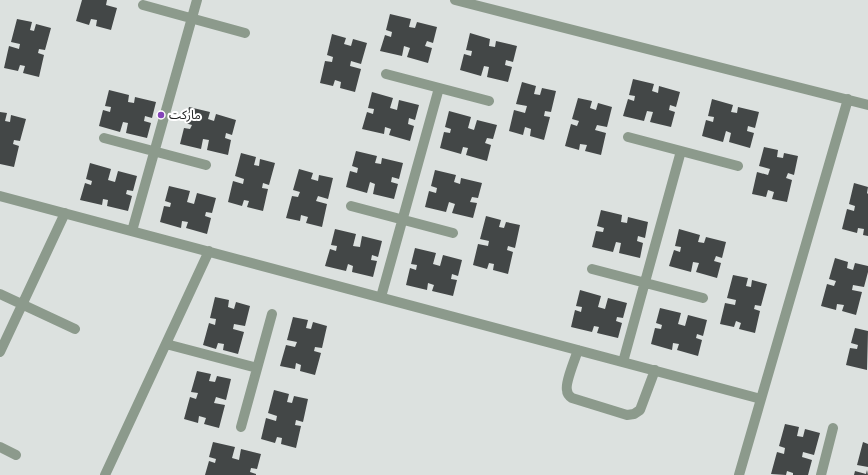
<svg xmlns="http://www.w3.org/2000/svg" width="868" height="475" viewBox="0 0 868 475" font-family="'IBM Plex Serif','Noto Sans Arabic',serif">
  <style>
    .building { fill: #434747 }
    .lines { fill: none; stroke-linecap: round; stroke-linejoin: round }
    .minor { stroke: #8c9a8c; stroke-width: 10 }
    .poi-dot { fill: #8544b9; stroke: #fff; stroke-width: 1.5 }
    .labels { text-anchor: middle; stroke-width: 4; stroke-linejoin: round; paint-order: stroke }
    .poi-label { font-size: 12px; fill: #212222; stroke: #fff; text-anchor: start }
  </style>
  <rect width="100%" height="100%" fill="#dce1df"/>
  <path class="building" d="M82,0H107L106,5L117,8L111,30L96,26L97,20L91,19L89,25L76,21Z
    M390,14L411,19L409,27L415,28L417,22L437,27L433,43L427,41L425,46L432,48L428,63L407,57L410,48L404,46L402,56L380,51L385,35L391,37L392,32L386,30Z
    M17,19L32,22L30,30L34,31L36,24L51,28L45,50L39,49L38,53L44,55L39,77L23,73L25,66L20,65L18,71L4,68L9,46L19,49L20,44L11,42Z
    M470,33L490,39L489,46L495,47L496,41L517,46L513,62L506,60L505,65L512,67L508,82L487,77L489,67L484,66L481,76L460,70L464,54L471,56L472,51L466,50Z
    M332,34L346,38L344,44L351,46L353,39L367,43L361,64L351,61L350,66L361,69L355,92L340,88L341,82L335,80L333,86L320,83L325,61L332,62L333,57L327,55Z
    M633,79L654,84L652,91L658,93L659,86L680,92L676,107L670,105L669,110L675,112L671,127L650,122L653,112L647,111L644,121L623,116L628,99L634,101L635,96L629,95Z
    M522,82L536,86L534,94L540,95L542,88L556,91L551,112L545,111L544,116L550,117L544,140L530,136L531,129L525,127L523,135L509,131L514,110L525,113L527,106L516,104Z
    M109,90L129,95L128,102L134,103L135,97L156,102L152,118L145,116L144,121L151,123L147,138L126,133L128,123L123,122L120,132L99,126L103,110L110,112L111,107L105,106Z
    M372,92L393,98L390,108L397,110L399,100L419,105L415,120L409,118L408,124L414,126L410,141L389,135L391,129L385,127L384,134L362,129L367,112L373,114L374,109L368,108Z
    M578,98L592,101L590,108L596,110L598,103L612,107L607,127L597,125L595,130L606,133L601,155L585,151L587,145L580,144L579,150L565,146L571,124L577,126L579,121L572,119Z
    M712,99L733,105L731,112L737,113L738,107L759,112L755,128L748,126L747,131L754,133L750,148L729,142L731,133L726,131L723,142L702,136L706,120L713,122L714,117L708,116Z
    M189,107L210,112L208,119L214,121L216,114L236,120L232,135L226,133L225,138L231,140L228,155L207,150L209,140L203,139L201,149L180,144L184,128L190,129L192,125L185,123Z
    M449,111L471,117L468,128L474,130L477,120L497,125L493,139L487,138L485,143L491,145L487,161L466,155L468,148L463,147L461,154L440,148L444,132L450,133L451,129L445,127Z
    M0,112L7,113L5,121L10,122L11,115L26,119L20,141L14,140L13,144L19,146L14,167L0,164Z
    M764,147L778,150L777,157L783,158L784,153L798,156L794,175L788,173L786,178L792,180L787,202L772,199L774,192L768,190L766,197L752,194L757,172L768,175L770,169L759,166Z
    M356,151L377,156L375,163L381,164L382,158L403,163L399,179L392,177L391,182L398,184L394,199L373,194L375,184L370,182L367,193L346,187L350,171L357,173L358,168L352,166Z
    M241,153L256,157L254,165L259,166L260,159L275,163L269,185L263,183L262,188L268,189L263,211L247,207L249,201L244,200L242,206L228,202L233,181L243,184L244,179L235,176Z
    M90,163L111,169L108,180L115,182L118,171L137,176L133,191L127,190L126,194L132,196L128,211L107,206L108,200L103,199L102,205L80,200L85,183L91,185L92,181L86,179Z
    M299,169L313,173L311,179L318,181L319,175L333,178L328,199L318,196L316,201L327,204L322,227L306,223L308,217L301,215L300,221L286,218L292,196L298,197L300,192L293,190Z
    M435,170L456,175L454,182L460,184L461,178L482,183L478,198L472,197L470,202L477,203L473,218L452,213L455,204L449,202L446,212L425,207L429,191L436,193L437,188L431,186Z
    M854,183L868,187L867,193L868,194V236L863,235L864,229L858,228L857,233L842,229L847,209L854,211L855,206L849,204Z
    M169,186L190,191L187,202L194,204L197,193L216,198L212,213L206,212L205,216L211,218L207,234L186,228L188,222L182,221L181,228L160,222L164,206L170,207L171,203L165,201Z
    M601,210L622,215L621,222L627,223L628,217L648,222L645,238L638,236L637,241L643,243L640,258L619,253L621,243L616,242L613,252L592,247L596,231L603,232L604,228L597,226Z
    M486,216L501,220L499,227L504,228L506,222L520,225L515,248L508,246L507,250L513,252L508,274L493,270L494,264L489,263L487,269L473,265L478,244L488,246L489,241L480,239Z
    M335,229L356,234L353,246L360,247L362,236L382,241L378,257L372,255L371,260L377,261L373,277L352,272L353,266L348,264L346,271L325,266L330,249L336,251L337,246L331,245Z
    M679,229L700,235L698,242L704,243L706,237L726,242L722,258L716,256L714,261L721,263L717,278L696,272L699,263L693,262L691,272L669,266L674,250L680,252L681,247L675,246Z
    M415,248L436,253L433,264L440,266L443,255L462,260L458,276L452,274L451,279L457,280L453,296L432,291L434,285L428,283L427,290L406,285L410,268L416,270L417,265L411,264Z
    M835,258L848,262L847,268L853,270L855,263L868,266V272L864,287L853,285L852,290L862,292L856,315L842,311L844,305L837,304L836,310L821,306L827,284L834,286L836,281L829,279Z
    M733,275L748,278L746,286L751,287L752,280L767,284L761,306L755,305L754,309L760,311L755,333L739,329L741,323L736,321L734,327L720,324L725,303L735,305L736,300L727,298Z
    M580,290L601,296L598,307L605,309L608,298L627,303L623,318L617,317L616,321L622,323L618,338L597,333L599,327L594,326L592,332L571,327L575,310L581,312L582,307L576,306Z
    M215,297L229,300L228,307L234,309L236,302L250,306L245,326L234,324L233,329L244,332L238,354L223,350L224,344L218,343L216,349L203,345L209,323L215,325L216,319L210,318Z
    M660,308L681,313L678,324L685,326L688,315L707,320L703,336L697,334L696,338L702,340L698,356L677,350L679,344L673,343L672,350L651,344L655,328L661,329L662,325L656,323Z
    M293,317L308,320L306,328L311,329L313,322L327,326L322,348L315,347L314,351L321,353L315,375L300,371L301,365L296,363L295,369L280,366L286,345L295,347L297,342L287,340Z
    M855,328L868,331L867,370L846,365L850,348L857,349L858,345L851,343Z
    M197,371L211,374L209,381L215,382L217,376L231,379L226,400L216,397L214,403L225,405L219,428L204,424L206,418L199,416L198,423L184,419L190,397L196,399L198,393L191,392Z
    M274,390L289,394L287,402L292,403L294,396L308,399L303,422L296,420L295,425L301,426L296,448L281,444L282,438L277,437L275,443L261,439L266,418L276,421L277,416L268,413Z
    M785,424L799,427L797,436L803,437L805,429L820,433L814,455L803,452L802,457L812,460L808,475H793V473L787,471L786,475L771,474L777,452L784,454L785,448L779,446Z
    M213,442L235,447L232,458L239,460L241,449L261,454L257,469L251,468L250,472L256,474V475H205L209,461L215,463L216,459L209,457Z
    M863,442L868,444V467L857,465Z
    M867,470L868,475H854L855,471L866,474Z"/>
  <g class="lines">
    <path class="minor" d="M455,0L868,105
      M143,5L245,33
      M386,74L489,101
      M628,137L738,166
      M104,138L206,165
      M0,196L761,399
      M351,206L453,233
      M132,231L197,0
      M592,269L703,298
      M0,294L75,329
      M381,297L439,88
      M166,344L257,368
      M578,350C575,359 565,383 567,390C567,394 569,396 572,398L627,415L634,414L640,410L655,370
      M0,352L65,213
      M623,362L681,151
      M241,427L272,314
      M0,447L16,455
      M105,475L209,251
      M739,475L848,99
      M821,475L833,428"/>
  </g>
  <circle class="poi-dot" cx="161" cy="115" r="4"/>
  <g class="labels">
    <g class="poi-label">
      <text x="169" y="119">ماركت</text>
    </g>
  </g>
</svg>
